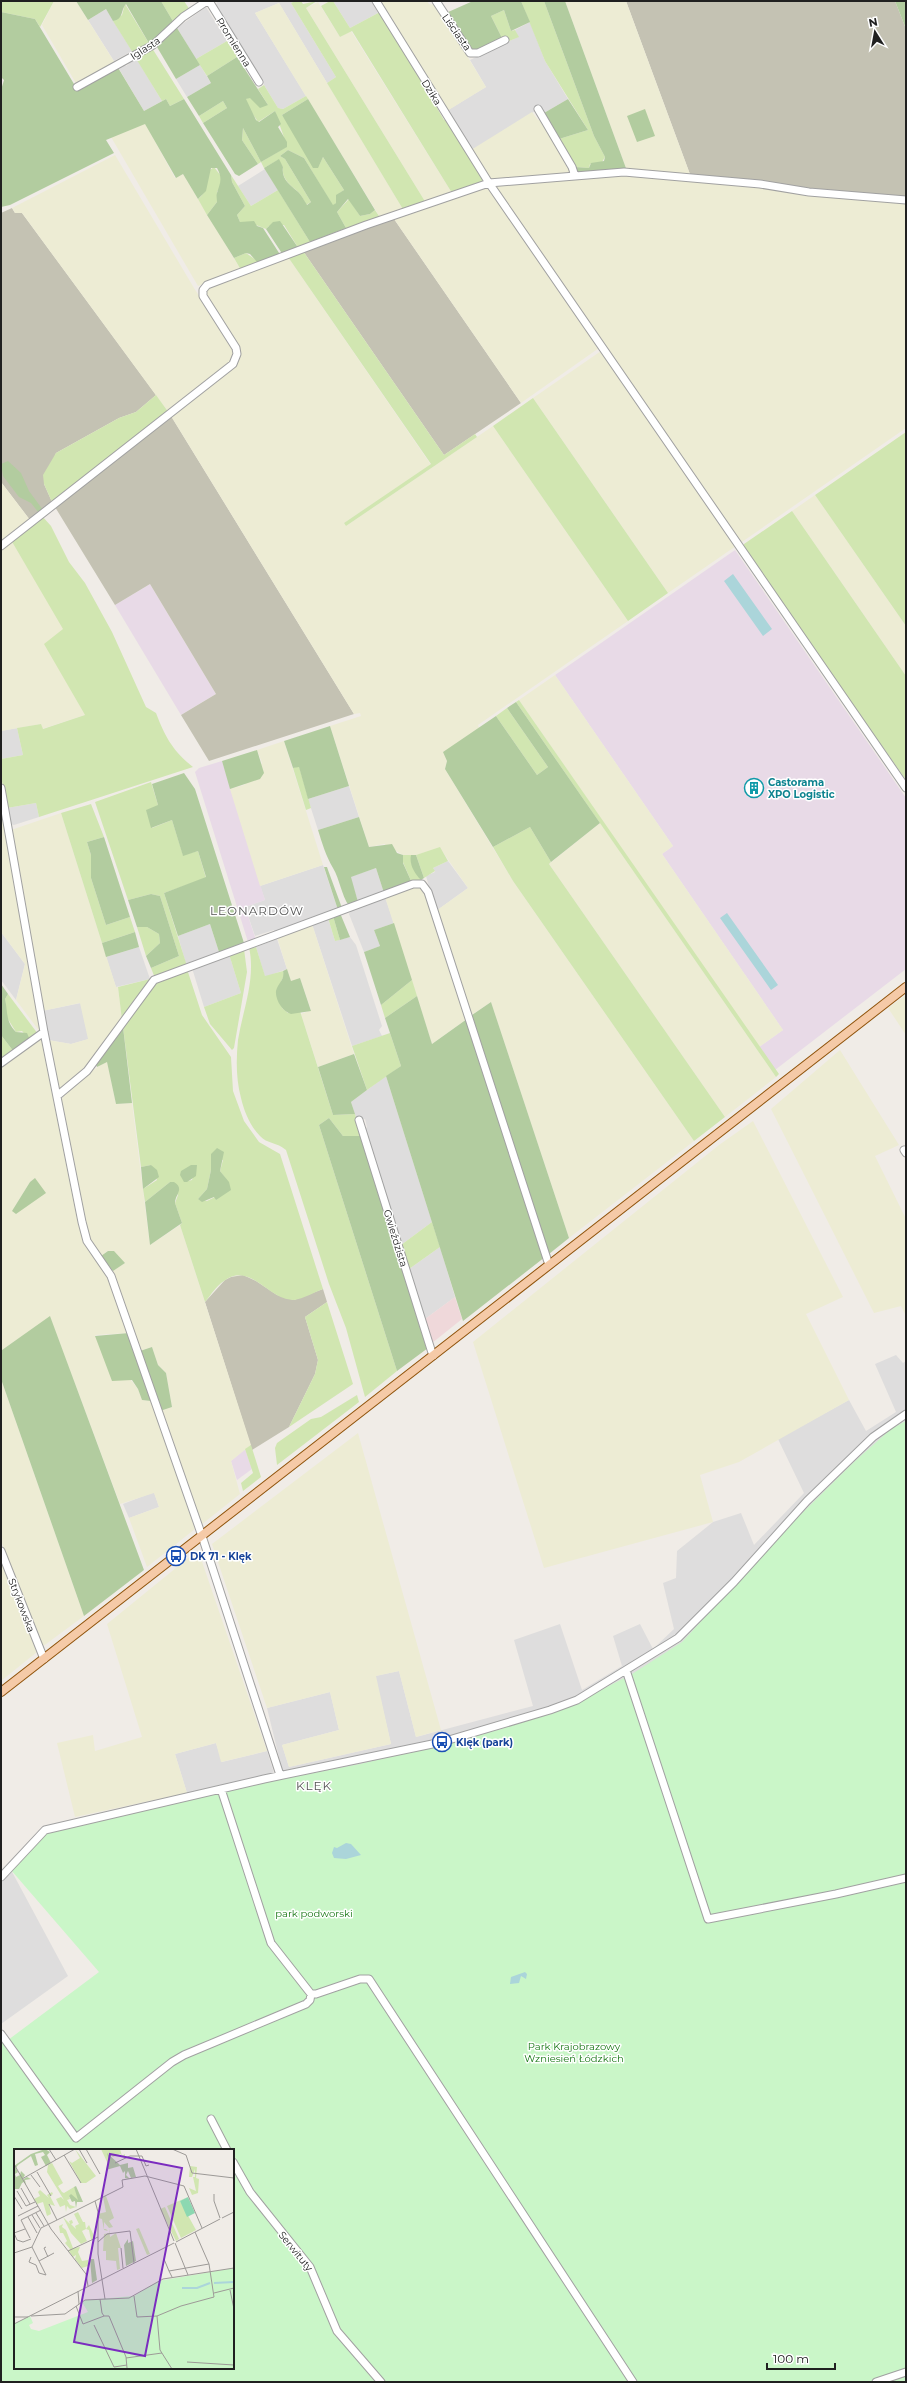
<svg xmlns="http://www.w3.org/2000/svg" width="907" height="2383" viewBox="0 0 907 2383" font-family="Montserrat,sans-serif">
  <style>
    .residential { fill: #dedddd }
    .commercial { fill: #efd8da }
    .industrial { fill: #e8dae7 }
    .construction { fill: #c4c2b3 }
    .farmland { fill: #edecd4; fill-rule: evenodd }
    .grass { fill: #d1e6b1; fill-rule: evenodd }
    .forest { fill: #b2cc9f }
    .park { fill: #caf6c8; fill-rule: evenodd }
    .water { fill: #abd5da }
    .lines { fill: none; stroke-linecap: round; stroke-linejoin: round }
    .minor-casing { stroke: #a1a1a1; stroke-width: 9 }
    .major-casing { stroke: #90540c; stroke-width: 10 }
    .minor { stroke: #fff; stroke-width: 7 }
    .major { stroke: #f5caa7; stroke-width: 8 }
    .labels { text-anchor: middle; stroke-width: 3; stroke-linejoin: round; paint-order: stroke }
    .street-label { font-size: 10px; fill: #202020; stroke: #fff }
    .culture-label { font-size: 10px; font-weight: bold; fill: #0d838f; stroke: #fff; text-anchor: start }
    .transit-label { font-size: 10px; font-weight: bold; fill: #164399; stroke: #fff; text-anchor: start }
    .park-label { font-size: 10px; fill: #187715; stroke: #fff }
    .quarter-label { font-size: 12px; letter-spacing: 1px; fill: #535353; stroke: #fff }
    .inset-river { fill: none; stroke: #abd5da; stroke-width: 2 }
    .inset-road { fill: none; stroke: #9d9a97; stroke-width: 1 }
    .view { fill: #7b2cbf; fill-opacity: 0.15; stroke: #7b2cbf; stroke-width: 2 }
    .inset-edge { fill: none; stroke: #202020; stroke-width: 2 }
  </style>
  <rect width="100%" height="100%" fill="#f0ece7"/>
  <path class="residential" d="M217,1H295L291,3L336,77L327,83L279,3L255,13L306,96L283,109L278,108L216,6Z
    M333,1H371L378,13L350,28Z
    M206,7L227,41L196,59L177,28Z
    M106,9L132,51L114,61L88,20Z
    M530,22L545,61L568,99L544,113L540,108L473,150L448,110L486,87L470,60L518,37L515,30Z
    M136,58L162,101L144,111L118,67L123,64L126,66L129,64L128,61Z
    M200,65L211,83L187,97L176,79Z
    M265,169L278,190L251,206L238,186Z
    M17,728L23,755L1,759V731Z
    M349,786L359,817L318,830L308,799Z
    M36,803L39,817L14,825L10,824L7,808Z
    M448,861L468,888L436,911L426,876L435,872L433,868Z
    M323,865L338,910L275,933L274,930L255,936L245,907L265,900L260,886Z
    M376,868L384,893L358,902L350,877Z
    M385,897L394,923L374,930L380,946L364,952L349,914L351,910Z
    M328,918L335,941L350,937L356,945L382,1026L379,1030L382,1036L352,1046L312,924Z
    M210,924L219,952L186,964L178,936Z
    M1,932L25,964L16,1000L1,980Z
    M277,939L287,969L265,977L256,947Z
    M139,947L150,979L116,987L106,957Z
    M229,954L241,993L204,1007L192,968Z
    M81,1003L89,1039L71,1044L48,1040L42,1011Z
    M386,1076L432,1222L401,1245L365,1129L367,1127L365,1119L357,1121L351,1102Z
    M440,1247L455,1297L425,1319L409,1269Z
    M896,1355L903,1363L906,1361V1489L758,1640L540,1716L420,1755L284,1778L267,1708L330,1692L339,1730L282,1745L289,1767L391,1744L375,1676L399,1671L416,1737L533,1706L514,1640L560,1624L582,1690L622,1666L613,1636L640,1624L653,1649L674,1629L663,1583L676,1578L677,1551L713,1522L741,1513L754,1545L804,1493L778,1439L849,1400L866,1431L896,1412L875,1364Z
    M154,1492L159,1507L129,1518L123,1504Z
    M216,1743L222,1762L267,1751L274,1773L187,1793L175,1754Z
    M11,1870L68,1976L1,2024V1881Z"/>
  <path class="commercial" d="M455,1297L462,1319L432,1343L425,1319Z"/>
  <path class="industrial" d="M735,550L906,798V969L775,1070L759,1047L783,1030L662,854L673,846L555,675Z
    M150,584L216,694L181,715L115,605Z
    M222,761L265,900L245,907L256,940L248,942L195,772L199,768Z
    M245,1449L252,1469L237,1480L231,1461Z"/>
  <path class="construction" d="M626,1H895L906,29V197L691,177Z
    M12,208L15,213H22L156,395L136,412L119,418L56,453L44,484L52,502L30,520L1,482V213Z
    M394,219L521,403L444,455L303,251Z
    M171,416L354,714L209,761L181,715L216,694L150,584L115,605L55,507Z
    M243,1275L256,1281L277,1295L294,1300L323,1289L327,1302L305,1317L318,1360L315,1374L289,1427L252,1450L205,1302L225,1280L231,1277Z"/>
  <path class="farmland" d="M54,1H76L115,63L77,85L42,25Z
    M379,1H427L429,4L436,5L486,87L447,111Z
    M565,1H626L691,177L627,171Z
    M318,2L340,37L351,31L452,193L426,203L306,8Z
    M279,3L404,211L381,219L255,13Z
    M532,112L538,120H543L572,169V174L491,181L471,150Z
    M145,123L175,178L183,174L241,270L198,286L111,137Z
    M115,155L194,288L235,351L232,363L169,413L22,213H15L12,208Z
    M622,174L906,203V428L739,544L496,187L498,184Z
    M488,187L599,348L521,403L394,219Z
    M288,257L431,465L344,523L346,526L493,426L628,621L478,725L479,728L444,752L447,761L445,769L513,881L694,1141L569,1238L491,1002L470,1016L436,911L468,888L440,848L416,855H403L384,844L369,847L330,726L361,716L360,713L354,714L171,416L238,357L204,292L208,287Z
    M601,351L736,546L668,593L533,398Z
    M1,482L30,520L1,543Z
    M815,495L906,626V676L792,511Z
    M11,540L64,629L45,644L85,715L42,729L41,724L1,731V548Z
    M555,675L673,846L662,854L783,1030L759,1047L519,700Z
    M284,741L323,865L260,886L230,789L244,785L262,763L257,750Z
    M1,799L42,1031L40,1032L16,1000L25,964L1,932Z
    M61,813L116,987H118L122,1020L89,1066L61,1089L59,1088L48,1040L71,1044L88,1039L80,1003L42,1011L11,830Z
    M600,823L776,1077L725,1117L549,864Z
    M417,885L423,887L467,1019L432,1044L385,897Z
    M312,924L354,1054L318,1067L301,1014L311,1010L300,978L291,982L277,937Z
    M906,995V1035L888,1008Z
    M39,1037L44,1039L82,1235L109,1275L129,1333L95,1335L138,1389L142,1400L151,1401L195,1529L147,1567L129,1518L159,1507L154,1493L120,1504L50,1317L2,1350L1,1065ZM35,1178L16,1214L14,1208L30,1182Z
    M840,1050L899,1145L875,1156L906,1219V1316L901,1306L874,1313L771,1109Z
    M107,1061L116,1104L132,1103L150,1245L180,1225L251,1445L231,1461L240,1494L201,1525L160,1411L172,1407L166,1373L158,1365L152,1347L140,1351L113,1271L125,1263L108,1251L101,1256L88,1239L60,1103L65,1093L90,1072Z
    M753,1121L843,1297L806,1314L849,1400L739,1462L700,1475L713,1522L544,1568L473,1342L719,1145Z
    M1,1379L84,1616L42,1647L1,1541Z
    M358,1433L441,1730L416,1737L399,1671L376,1676L391,1744L289,1767L282,1745L339,1730L330,1692L267,1708L212,1544Z
    M198,1550L267,1751L221,1762L216,1743L175,1754L187,1793L75,1817L57,1743L93,1735L95,1751L142,1737L107,1624Z
    M1,1559L37,1652L1,1681Z"/>
  <path class="grass" d="M1,1H54L40,27L35,19L1,12Z
    M161,1H184L190,10L174,23Z
    M295,1H301L303,4L317,1L306,8L426,203L404,211L327,83L336,77L291,3Z
    M330,1H333L350,28L380,12L434,100L433,101L444,120L446,119L483,179L481,183L452,193L352,31L340,37L321,6Z
    M521,1H544L594,136L605,157L602,162L590,164L589,168L575,167L559,139L588,130L545,61Z
    M125,4L150,45L133,53L113,21L122,15Z
    M504,10L511,31L515,30L519,37L507,42L503,40L491,16Z
    M227,41L237,57L207,76L196,59Z
    M152,48L184,99L170,106L166,99L162,101L135,57Z
    M264,85L278,108L283,109L306,96L308,99L282,115L319,165L323,157L344,190C338,194 336,195 336,203L333,206L304,158L288,150L280,156L285,159L311,202L306,205C304,200 301,194 297,191C290,185 281,178 283,167L278,160L264,168L261,162L258,164L242,140L243,128L261,162L286,147C287,142 277,120 275,111L258,122L245,102L246,99L250,97L268,105L258,89Z
    M223,101L227,108L203,123L199,116Z
    M214,167L221,176V186L217,192V202L207,215L198,199C207,193 207,180 210,170Z
    M231,175L251,206L278,190L310,242L346,228L337,212L349,199L360,216L370,214L375,210L381,219L299,249L284,225L269,226L266,229L248,222H240L237,215L245,206L232,182Z
    M303,251L444,455L475,434L477,437L346,526L344,523L431,464L288,257Z
    M246,253L259,262L241,270L234,258Z
    M156,395L169,413L52,502L44,484L43,475L56,453L119,418L136,412Z
    M533,398L668,593L628,621L493,426Z
    M906,432V626L815,495Z
    M792,511L906,676V780L743,549L744,544Z
    M42,516L51,526L69,562L85,583L112,632L146,707L156,713C165,737 173,751 193,767L39,817L36,803L7,808L1,776V759L23,755L17,728L41,724L43,729L85,715L44,644L63,629L11,540Z
    M519,700L779,1074L776,1077L516,702Z
    M507,708L548,767L537,775L496,716Z
    M299,766L311,808L306,810L293,768Z
    M151,782L158,805L152,828L172,820L183,855L198,851L206,878L164,893L187,966L155,978L151,968L179,956L160,896L151,894L128,900L95,802Z
    M91,804L104,837L87,842L91,855V878L106,925L130,917L135,932L102,943L61,813Z
    M530,827L551,862L549,864L725,1117L694,1141L513,881L493,847Z
    M440,847L448,861L433,868L435,871L424,878L416,855Z
    M403,855H411V863L421,880L412,883L402,860Z
    M333,916L340,940L335,941L328,918Z
    M137,927H147L159,934L160,943L146,956Z
    M252,946L253,948L256,947L265,976L283,971L284,975L280,984L282,1008L288,1013L300,1011L333,1115L355,1114L361,1136H343L329,1118L319,1125L397,1371L365,1397L346,1328L329,1284L286,1150C277,1142 267,1144 260,1136C250,1126 244,1111 241,1098C236,1079 236,1060 238,1040C243,1009 256,979 249,947Z
    M244,949L247,972L234,1048L232,1050L210,1024L204,1007L241,993L229,954Z
    M187,969L202,1015L231,1057L233,1091L244,1121L259,1142L280,1154L323,1289C315,1292 303,1299 294,1300C267,1300 251,1261 224,1281C216,1286 211,1295 205,1302L180,1225L182,1223L175,1203L178,1195L170,1182L145,1202L143,1189L157,1180L151,1165L141,1167L123,1027L155,982ZM211,1159L223,1160L220,1171L226,1179L216,1200L215,1197L207,1201L198,1199L207,1189L211,1170ZM193,1166H196L192,1180L184,1182Z
    M150,979L122,1020L118,987Z
    M412,980L417,996L385,1018L381,1005Z
    M8,994L38,1034L30,1040L22,1031L16,1032L6,1016L5,999Z
    M390,1033L401,1066L367,1090L352,1046Z
    M1,1035L14,1052L1,1061Z
    M432,1222L440,1247L409,1269L401,1245Z
    M327,1302L353,1384L289,1427L315,1374L318,1360L305,1317Z
    M357,1395L359,1402L277,1465L275,1448L277,1443L311,1419L321,1417Z
    M251,1445L261,1477L243,1491L241,1483L253,1473L245,1449Z"/>
  <path class="forest" d="M76,1H161L174,23L150,45L126,4C120,11 124,19 113,21L106,9L88,20Z
    M473,1H521L530,22L511,31L504,10L491,16L503,40L477,51L470,50L446,13Z
    M544,1H565L627,171L579,174L575,167L589,168L591,163L604,161L605,157L594,136Z
    M895,1H906V29Z
    M1,12L35,19L77,89L117,66L144,111L166,99L170,106L184,99L231,175L232,182L245,206L237,215L240,222L254,221L257,226L263,228L281,256L257,262L250,254L246,253L234,258L207,215L217,202C217,199 216,196 217,193C220,183 223,179 217,168H211L206,191L198,199L183,174L176,178L145,124L106,140L114,153L10,205L1,207V90L4,80L1,77Z
    M177,28L200,65L176,79L157,47Z
    M237,57L268,105L260,108L250,98L246,99L256,120L259,122L275,111L281,124L278,127L287,142V147L261,162L243,128L242,140L258,164L239,176L235,174L203,123L227,108L223,101L199,116L187,97L211,83L207,76Z
    M308,99L375,210L370,214L360,216L348,199L337,212L346,228L310,242L264,168L279,159L283,167C281,179 290,185 297,191C301,194 304,200 307,205L311,202L285,159L280,156L288,150L304,158L333,205L336,203V195L344,190L323,157L318,168H313L282,115Z
    M568,99L588,130L559,139L544,113Z
    M645,109L655,136L637,142L627,116Z
    M280,221L299,249L283,255L266,229L273,222Z
    M8,461L21,473L29,491L43,510L39,513L31,503L19,497L3,476L1,464Z
    M516,702L600,823L551,862L530,827L493,847L445,769L447,761L443,752L496,716L537,775L548,767L507,708Z
    M330,726L349,786L308,799L299,767L293,768L284,741Z
    M257,750L264,773L260,779L230,789L222,761Z
    M184,773L195,789L244,943L219,952L210,924L178,936L164,893L206,877L198,851L183,856L172,820L151,828L146,810L158,805L152,784Z
    M359,817L369,847L392,844L397,853L403,855V863L412,883L384,893L376,868L351,877L358,902L349,906C341,894 340,880 333,868C326,856 322,843 318,830Z
    M104,837L130,917L106,925L91,878V855L87,842Z
    M411,855H416L424,878L421,880C414,873 409,864 411,855Z
    M324,867H327L328,870L342,908L338,910Z
    M151,894L160,896L179,956L151,968L146,956L160,943L159,934L147,927H137L128,900Z
    M340,913L350,937L340,940L333,916Z
    M394,923L412,980L381,1005L364,952L380,946L374,930Z
    M135,932L139,947L106,957L102,943Z
    M287,969L291,981L300,978L311,1011L291,1014C283,1012 275,1000 276,991C278,983 285,980 283,971Z
    M1,984L8,994L5,999C8,1011 5,1021 16,1032L27,1033L30,1040L14,1052L1,1035Z
    M417,996L432,1044L467,1019L545,1257L463,1321L386,1076L401,1066L385,1018Z
    M491,1002L569,1238L549,1254L472,1015Z
    M123,1027L132,1103L116,1104L107,1062L97,1067L96,1065Z
    M354,1054L367,1090L351,1102L355,1114L333,1115L318,1067Z
    M329,1118L343,1136H361L428,1348L397,1371L319,1125Z
    M217,1148L224,1152L220,1171L229,1182L231,1190L216,1200L214,1197L202,1202L198,1199L207,1189L211,1170V1154Z
    M151,1165L157,1170L159,1177L143,1189L141,1167Z
    M191,1165H197L196,1176L187,1182H184L180,1175L181,1171Z
    M35,1178L46,1193L16,1214L12,1211L30,1182Z
    M170,1182H174C185,1189 175,1194 175,1203L182,1223L150,1245L145,1202Z
    M108,1251H114L125,1263L113,1271L101,1256Z
    M50,1316L144,1570L84,1616L1,1379V1328L2,1350Z
    M129,1333L151,1401L142,1400L138,1389L132,1380L112,1381L95,1336Z
    M152,1347L158,1365L166,1373L172,1407L160,1411L140,1351Z"/>
  <path class="park" d="M906,1421V2382H1V2039L4,2043L99,1972L11,1870L45,1831L220,1791L360,1764L441,1745L501,1729L568,1707L632,1674L682,1642L792,1523L855,1461L891,1429ZM15,2150H233V2368H15Z"/>
  <path class="water" d="M733,574L772,629L763,636L724,581Z
    M727,913L778,985L771,990L720,918Z
    M346,1843L351,1844L361,1855L346,1859L334,1858L332,1853L334,1847L337,1848Z
    M525,1972L527,1974L526,1979L521,1976L519,1983L510,1984L511,1977Z"/>
  <g class="lines">
    <g class="minor-casing">
      <path id="minor" d="M209,1L259,82
        M376,1L489,183L906,788
        M436,1L470,53H478L505,40
        M77,87L153,45L183,17L207,1
        M538,109L572,167L575,176
        M1,546L233,364L237,354L236,348L203,296V290L207,285L366,225L489,183L624,172L760,184L809,192L906,200
        M1,788L44,1032L82,1222L87,1241L111,1276L202,1536L280,1775
        M1,1063L44,1032
        M57,1096L87,1071L154,980L413,884H422L428,892L549,1265
        M359,1120L433,1356
        M904,1150L906,1153
        M1,1551L44,1659
        M626,1670L708,1919L836,1894L906,1878
        M221,1789L271,1943L311,1994H316L360,1979H369L633,2382
        M1,1877L45,1830L264,1779L442,1742L550,1710L577,1700L678,1638L734,1582L807,1501L873,1437L906,1414
        M1,2034L76,2138L172,2062L184,2055L306,2004L310,2000L311,1994
        M211,2119L227,2150
        M233,2162L250,2192L310,2267L337,2331L381,2382
        M876,2382L906,2372"/>
    </g>
    <g class="major-casing">
      <path id="major" d="M1,1692L906,987"/>
    </g>
    <use href="#minor" class="minor"/>
    <use href="#major" class="major"/>
  </g>
  <defs>
    <g id="building-ring" transform="scale(1)"><circle r="9.5" fill="#fff" stroke="#0f9aa8" stroke-width="1.5"/><path d="M-4-6H4V6H1V3H-1V6H-4ZM-2.5-4.3h1.7v1.8h-1.7ZM.8-4.3h1.7v1.8H.8ZM-2.5-1h1.7V.8h-1.7ZM.8-1h1.7V.8H.8Z" fill="#0f9aa8"/></g>
    <g id="bus-ring" transform="scale(1)"><circle r="9.5" fill="#fff" stroke="#1a4fb4" stroke-width="1.5"/><path d="M-5-6H5V4H4V6H2V4H-2V6H-4V4H-5ZM-3.5-4V0h7V-4ZM-3.5 1.2v1.5H-2V1.2ZM2 1.2v1.5H3.5V1.2Z" fill="#1a4fb4"/></g>
  </defs>
  <g fill-rule="evenodd">
    <use href="#building-ring" x="754" y="788"/>
    <use href="#bus-ring" x="176" y="1556"/>
    <use href="#bus-ring" x="442" y="1742"/>
  </g>
  <g class="labels">
    <g class="street-label">
      <text transform="translate(457 32) rotate(55)" y="4">Liściasta</text>
      <text transform="translate(234 42) rotate(58)" y="4">Promienna</text>
      <text transform="translate(145 48) rotate(-33)" y="4">Iglasta</text>
      <text transform="translate(432 92) rotate(58)" y="4">Dzika</text>
      <text transform="translate(396 1238) rotate(73)" y="4">Gwieździsta</text>
      <text transform="translate(22 1605) rotate(69)" y="4">Strykowska</text>
      <text transform="translate(296 2251) rotate(51)" y="4">Serwituty</text>
    </g>
    <g class="culture-label">
      <text x="768" y="786">Castorama<tspan x="768" dy="12">XPO Logistic</tspan></text>
    </g>
    <g class="transit-label">
      <text x="190" y="1560">DK 71 - Klęk</text>
      <text x="456" y="1746">Klęk (park)</text>
    </g>
    <g class="park-label">
      <text x="314" y="1917">park podworski</text>
      <text x="574" y="2050">Park Krajobrazowy<tspan x="574" dy="12">Wzniesień Łódzkich</tspan></text>
    </g>
    <g class="quarter-label">
      <text x="257" y="915">LEONARDÓW</text>
      <text x="314" y="1790">KLĘK</text>
    </g>
  </g>
  <g transform="translate(14 2149)">
    <rect width="220" height="220" fill="#f0ece7"/>
    <path d="M61,0L82,27L72,34H67L55,12L58,14L66,9ZM87,0H106L108,7L111,5V9L106,5L99,8L94,5V15ZM38,14L49,34L44,37L48,43L50,44L60,38L65,49L64,52L55,47L56,50L53,51L56,56L62,58L56,60L53,57L52,63L51,56L46,58L42,50L47,48L50,51L33,23L34,16ZM176,17L183,18L182,29L185,30L184,44L178,46L175,39L182,42L179,28H181V20L178,28H175ZM26,41L35,49L33,46L38,43L39,45L36,47L41,57L35,55L37,65L33,67L29,53L23,55L20,50L26,47L24,43ZM92,47L100,69L95,72L99,78L95,79L96,88L102,84L107,99H104L106,120L103,121L102,112L92,111V102H89L90,85L95,84V79L90,73V80H92L94,82L90,81L88,70L84,69V65L92,63L89,48ZM174,48L166,52L182,81L167,89L153,57ZM151,58L165,90L162,92L146,60ZM64,63L69,73H71L72,80L75,76L81,89L77,91L75,81L72,80L68,82L73,92L67,95L57,84L49,68L56,75L55,72L58,71L59,74L57,75L62,80L61,77L65,75L60,65ZM49,75L48,78L52,81L59,99L66,98L64,103L68,112L74,111V117L68,119L61,110L62,106L59,108L55,102L56,100L51,94L53,92L49,84H46L45,77ZM125,79L136,105L133,106L122,80Z" fill="#d1e6b1"/>
    <path d="M31,0L36,3L33,6L37,14L32,17L27,8L31,6L29,3L21,5L24,16L21,17L17,7L4,16L2,19L4,23L1,25L2,28L6,26L7,22L11,26L8,31L13,28L17,30L11,31L12,36L10,33L8,34L5,40H0V17L17,5ZM93,4L106,16L114,14V19L119,18L122,28L117,29L114,22L112,26L116,30L111,29V22L109,24L106,17L92,21L95,12ZM62,37L69,53H63L62,59L61,52L58,53L55,47L57,45L64,51L60,38ZM114,90V94L119,92L122,112L112,117L110,96ZM76,110H80L83,131L78,134Z" fill="#b2cc9f"/>
    <path d="M220,119V220H0V175L16,167L19,174L15,176L17,180L25,182L74,163L68,153L72,151L120,147L144,132Z" fill="#caf6c8"/>
    <path d="M174,48L181,64L173,68L166,52Z" fill="#8cd8b1"/>
    <path class="inset-river" d="M200,134L220,133M168,139H183L196,134"/>
    <path class="inset-road" d="M32,0H35L42,11M65,0L73,14M72,0L86,25M122,0L160,92M158,0L172,6L178,24L220,29M50,6L67,34M101,14L116,7H128L132,17L135,16M0,15L37,80L72,125L74,137M23,23L37,47M17,26L26,38M8,30L61,0M7,39L16,55M3,42L12,57L21,53M200,45V52L206,69M0,47L8,60M81,52L84,63V105L91,150M35,55L43,71M22,64L30,77M18,66L26,79M4,67L24,57M14,68L23,84M208,69L220,63M11,80L0,84L3,91L9,93L17,90M16,89L7,71L27,61M84,93L93,85L116,82L120,114M162,93L206,70M161,94L174,126M18,98L32,126M32,98L30,99L34,108M107,99L109,119M54,102L84,88M0,104L18,98L27,79L109,38L108,31L131,27L170,37L188,79M17,108L15,113L22,116L25,124L32,126M150,110L155,122M25,112L40,104M158,128L155,122L195,115M216,141L220,160M64,142L65,155M200,144L220,139M120,147L123,168L143,167L167,157L200,148L195,115L181,83M86,150L88,164L90,167H95L112,208L113,219M62,157L69,175L90,167M17,167L51,165L71,151L115,149L149,130L220,119M143,167L146,201L158,220M0,168H14M0,175L160,94M80,176L100,218M112,209L148,204M173,213L220,216M100,218L113,216"/>
    <path class="view" d="M96,5L168,19L131,207L60,193Z"/>
    <rect width="220" height="220" class="inset-edge"/>
  </g>
  <rect width="907" height="2383" fill="none" stroke="#202020" stroke-width="4"/>
  <g transform="translate(875 32) rotate(349)" stroke="#ffffff" stroke-width="3" paint-order="stroke">
  <path d="M0-3L7 15L0 10L-7 15Z" fill="#202020"/>
  <text y="-6" font-size="11" font-weight="bold" text-anchor="middle" fill="#202020">N</text>
  </g>
  <path d="M767 2363v6h68v-6" fill="none" stroke="#202020" stroke-width="2"/>
  <text x="773" y="2363" font-size="12" fill="#202020" stroke="#ffffff" stroke-width="3" paint-order="stroke">100 m</text>
</svg>
